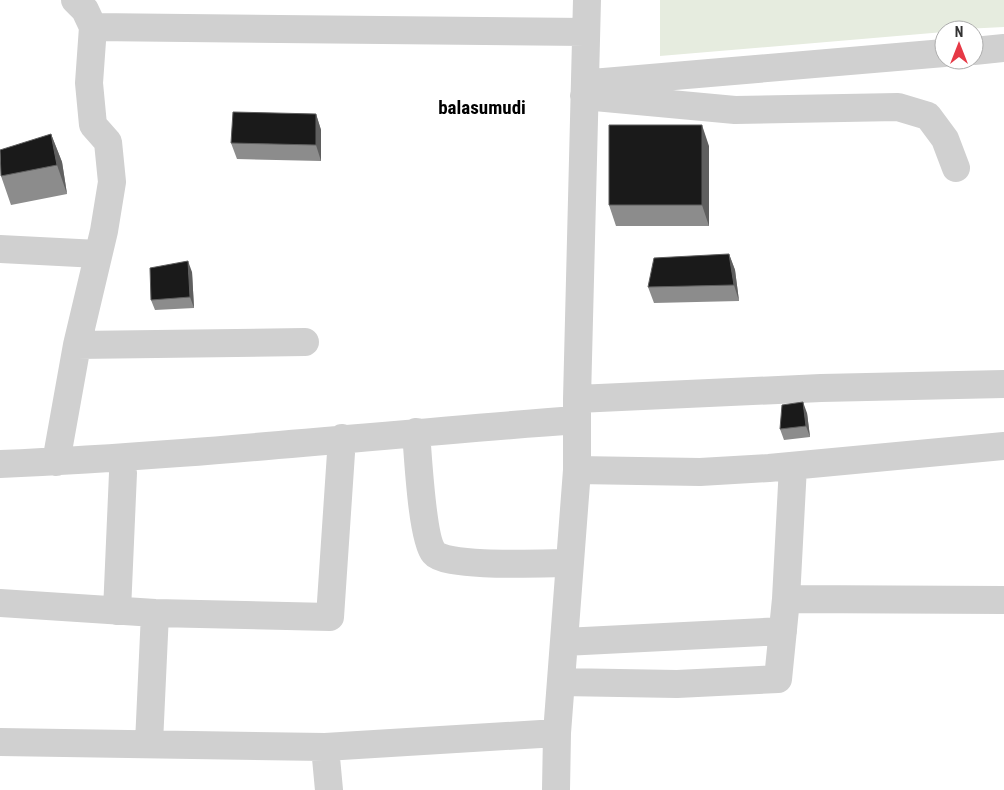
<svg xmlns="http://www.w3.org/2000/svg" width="1004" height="790" viewBox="0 0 1004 790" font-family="'Roboto Condensed',sans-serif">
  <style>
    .pitch { fill: #e6ecdf }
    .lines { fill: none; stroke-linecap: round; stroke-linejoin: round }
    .minor { stroke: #d0d0d0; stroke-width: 28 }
    .wall { fill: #8c8c8c }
    .shaded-wall { fill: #5f5f5f }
    .building { fill: #1a1a1a; stroke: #5f5f5f }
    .labels { text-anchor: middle; stroke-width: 5; stroke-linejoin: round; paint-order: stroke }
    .district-label { font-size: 19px; font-weight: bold; fill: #000; stroke: #fff }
  </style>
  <rect width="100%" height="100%" fill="#fff"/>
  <path class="pitch" d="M660,0H1004V27L944,30V32L660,56Z"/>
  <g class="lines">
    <path class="minor" d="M93,27L586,32
      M974,51L1004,48
      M592,83L944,53
      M584,96L735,110L898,107L928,116L945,139L956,168
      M0,249L98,254
      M77,345L305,342
      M577,399L821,388L1004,384
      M416,432C418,455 422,539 434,553C446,568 546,563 570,563
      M56,462L77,345L104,231L112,182L108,142L93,125L89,83L93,27L85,10L75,0
      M0,464C192,456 384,434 577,420
      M577,470L700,472L769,468L1004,446
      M786,599L1004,600
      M0,603L155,613L330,617L342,438
      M117,611L123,473
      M564,642L783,631
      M561,682L677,684L778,679L786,599L793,466
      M0,742L325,747
      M149,743L155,613
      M329,790L325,747L557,733
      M556,790L557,733L577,470V399L587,0"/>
  </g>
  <path class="wall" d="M316,114L321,130V161L237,159L231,143Z
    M51,134L62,162L67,194L11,205L1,176Z
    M709,146V226H616L609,205Z
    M729,254L735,270L739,301L654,303L648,287Z
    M192,272L194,308L155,310L151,300Z
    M807,413L810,437L784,440L780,429Z"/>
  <path class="shaded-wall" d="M316,114L321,130V161L316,145Z
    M702,125L709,146V226L702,205Z
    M51,134L62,162L67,194L57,165Z
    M729,254L735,270L739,301L734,285Z
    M188,261L192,272L194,308L190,297Z
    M803,402L807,413L810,437L806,426Z"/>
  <path class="building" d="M233,112L316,114V145L231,143Z
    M609,125H702V205H609Z
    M51,134L57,165L1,176L0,150Z
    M729,254L734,285L648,287L654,258Z
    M188,261L190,297L151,300L150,268Z
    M803,402L806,426L780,429L782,405Z"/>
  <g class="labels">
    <g class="district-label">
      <text x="482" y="114">balasumudi</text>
    </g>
  </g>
  <g transform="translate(959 45)"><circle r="24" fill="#ffffff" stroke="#adadad"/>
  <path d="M0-4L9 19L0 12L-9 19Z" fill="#e63946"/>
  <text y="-8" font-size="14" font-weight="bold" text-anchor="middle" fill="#333333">N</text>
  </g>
</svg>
